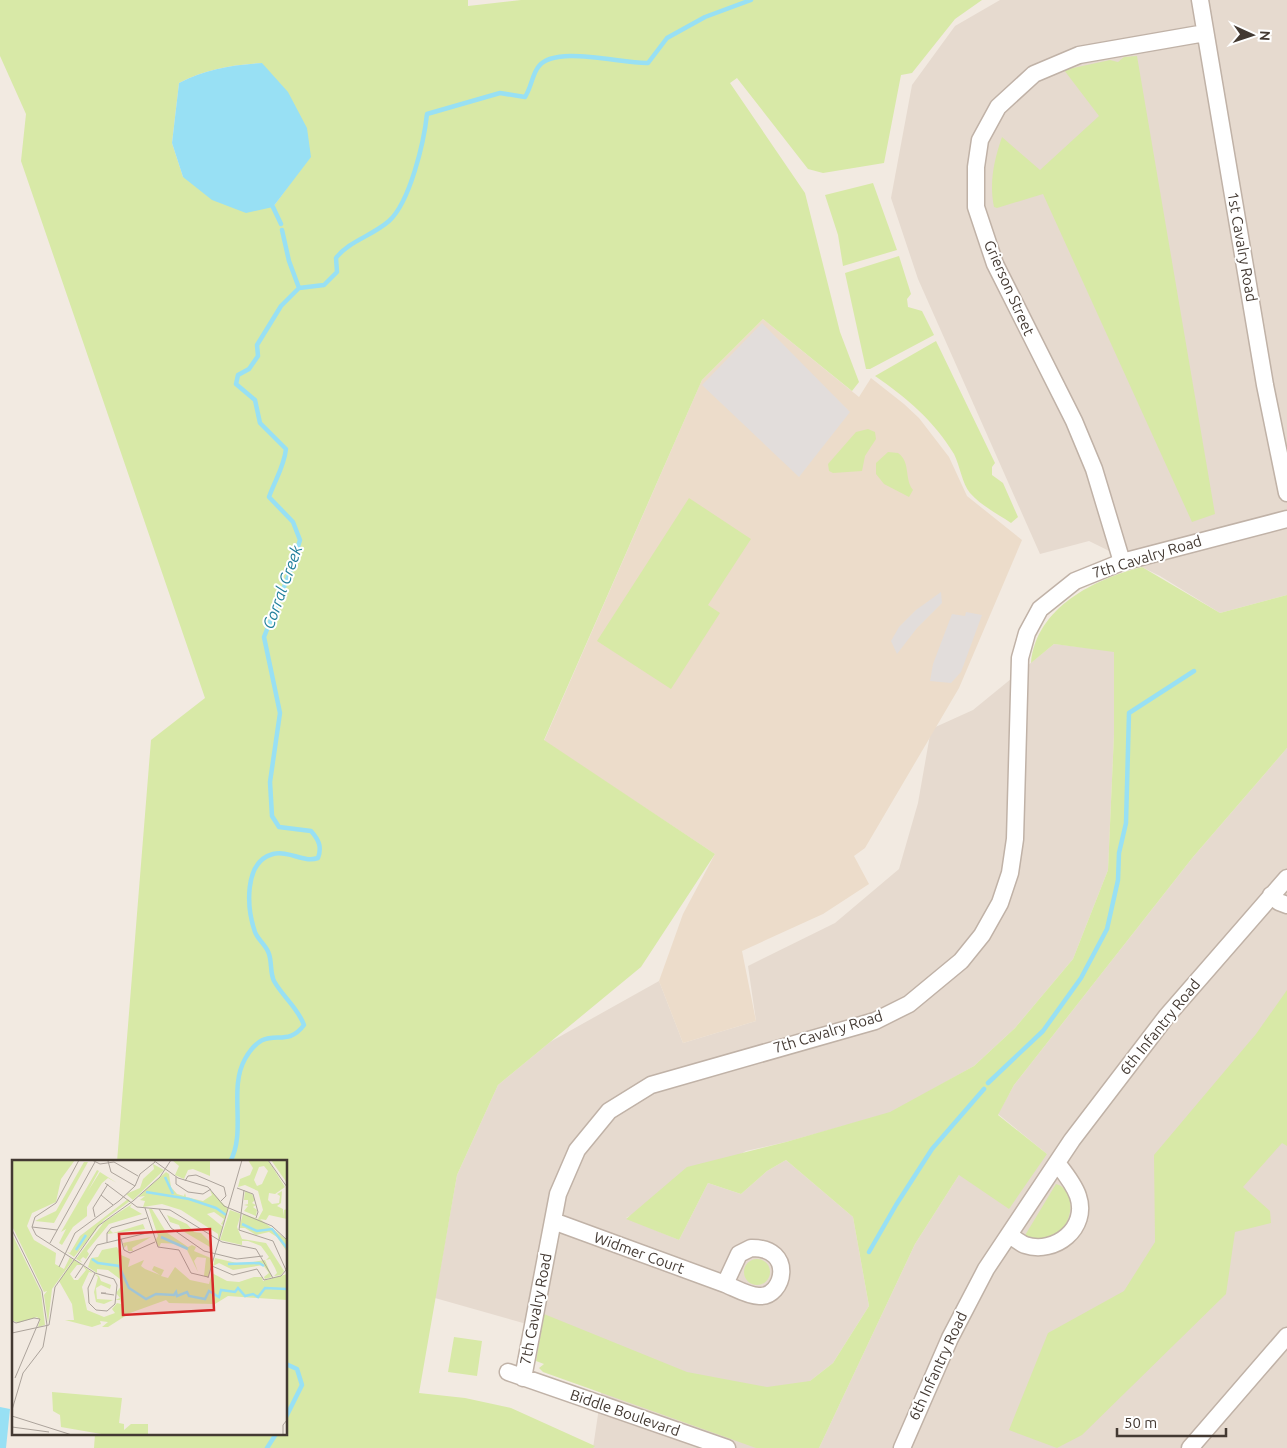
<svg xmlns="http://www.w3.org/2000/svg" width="1287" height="1448" viewBox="0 0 1287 1448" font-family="Ubuntu,sans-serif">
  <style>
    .residential { fill: #e6dacf }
    .education { fill: #ecdcca }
    .green { fill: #d8e9a7; fill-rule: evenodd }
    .parking { fill: #e2dddb }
    .water { fill: #98e0f4 }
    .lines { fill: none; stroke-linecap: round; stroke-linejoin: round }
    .stream { stroke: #98e0f4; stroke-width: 4.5 }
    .minor-casing { stroke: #c0b2a7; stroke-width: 19 }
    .minor { stroke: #fff; stroke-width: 16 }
    .labels { text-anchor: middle; stroke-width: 4; stroke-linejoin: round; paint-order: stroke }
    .street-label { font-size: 15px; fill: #433932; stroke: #fff }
    .water-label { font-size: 16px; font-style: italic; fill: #23809c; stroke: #fff }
    .inset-river { fill: none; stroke: #98e0f4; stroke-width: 2.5 }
    .inset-road { fill: none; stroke: #aca39b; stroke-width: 1 }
    .view { fill: #d62828; fill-opacity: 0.15; stroke: #d62828; stroke-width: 2.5 }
    .inset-edge { fill: none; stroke: #433932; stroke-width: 2.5 }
  </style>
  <rect width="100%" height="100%" fill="#f2eae1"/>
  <path class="residential" d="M1000,0H1287V595L1220,613L1160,576L1089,541L1040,554L918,279L891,198L912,85L955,26Z
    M1054,644L1114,651V734L1108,870L1073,959L1015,1028L974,1066L890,1113L786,1142L746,1151L626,1218L679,1240L708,1183L741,1194L767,1171L786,1160L853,1217L869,1306L833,1363L810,1381L774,1448H593L608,1347L435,1298L457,1175L498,1085L550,1042L659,981L683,1043L756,1021L748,966L835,923L899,869L918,803L931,729L973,710Z
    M1287,748V1448H819L915,1244L959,1175L1047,1154L998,1114L1014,1085L1193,857Z"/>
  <path class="education" d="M763,319L859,397L871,378L904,404L919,418L949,457L967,496L1022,540L959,688L865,848L854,856L869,884L823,914L742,951L756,1021L683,1043L659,981L683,914L715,854L544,741L702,380Z"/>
  <path class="green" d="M0,0H468V6L521,0H982L955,19L912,73L901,75L884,163L823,173L808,169L737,78L730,83L805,193L840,332L859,382L852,391L763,319L702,380L544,740L715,854L641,967L498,1085L457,1175L419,1393L465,1398L511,1408L595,1446L593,1448H94L95,1434H286V1162H117L151,740L205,698L21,161L26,114L0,56ZM262,63L290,184L273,207L183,177L172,143L179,83C206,69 231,65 262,63Z
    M1137,56L1215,514L1192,522L1043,194L997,208L994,207C989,183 994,160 1002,137L1040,170L1099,116L1064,70L1110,60L1118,62L1124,57Z
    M873,183L897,250L843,266L838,235L825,195Z
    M899,256L911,294L907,299L908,307L922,311L934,335L870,369H866L845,273Z
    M936,341L995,463L992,467V475L1003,483L1018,517L1011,523C998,514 980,505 970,493C962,483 960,466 954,454C934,421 906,397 875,376Z
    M868,429L875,432L876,439L865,456L862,471L833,473L829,471L828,464L856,432Z
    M888,452L898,453C911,462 904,479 913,490L909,497L884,484L876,474V463Z
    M689,498L751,539L708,605L720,613L671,689L597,641Z
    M1142,567L1220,613L1287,595V748L1193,857L1014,1085L998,1115L1047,1154L1009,1209L959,1175L915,1244L819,1448H756L543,1372L539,1368L544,1364L536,1361L544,1314L687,1372L767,1387L810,1381L833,1363L869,1306L853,1217L786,1160L767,1171L741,1194L708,1183L679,1240L626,1219L687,1167L786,1142L890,1112L974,1066L1015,1028L1073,959L1108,870L1114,734V652L1054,644L1031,663C1036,607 1095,579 1142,567Z
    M1287,990V1146L1282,1143L1243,1187L1270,1211L1271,1223L1235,1232L1226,1294L1082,1435L1057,1448L1009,1430L1048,1333L1124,1291L1155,1242L1154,1155L1256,1034Z
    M1056,1184C1075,1189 1073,1216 1063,1228C1058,1234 1050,1238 1044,1242L1024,1237Z
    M744 1272a13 13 0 1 1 26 0a13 13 0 1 1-26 0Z
    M454,1337L482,1341L477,1376L448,1372Z"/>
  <path class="parking" d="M762,323L850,412L799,477L702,385Z
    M941,592L942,603L917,628L897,654L891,641L899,627L916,610Z
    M966,612L982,615L961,672L951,683L930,681L933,664L952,614L965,616Z"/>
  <path class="water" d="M262,63L288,92L307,128L311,157L273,207L246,213L212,200L183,177L172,143L179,83C206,69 231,65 262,63Z
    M0,1407L10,1409L6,1448H0Z"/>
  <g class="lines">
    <path class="stream" d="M273,207L281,224
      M282,230L289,261L299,288
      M988,1083L1043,1031L1081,978L1107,929L1118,880L1119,853L1126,823L1129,713L1194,671
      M230,1162C247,1131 228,1089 245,1059C267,1020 284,1052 304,1025C298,1008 283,997 274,981C270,973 272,963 269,954C267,946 258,940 255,932C247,909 243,862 273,854C289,850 303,863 318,858C322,847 319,840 311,831L279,827L272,816L270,782L280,713L264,637L290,572L300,540L293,522L269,497C275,480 284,467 286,449L260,423L255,400L236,384L238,375L249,369L258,356L257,345L281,306L299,288L324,285L337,272L336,258C349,241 372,236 389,221C410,202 424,142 427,114L500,93L525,97C532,86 532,74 539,66C556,45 622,64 648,63L667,38L705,17L751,0
      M869,1252L896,1205L932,1149L984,1089
      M286,1364L297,1369L302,1385L286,1417
      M267,1448L276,1434"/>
    <g class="minor-casing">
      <path id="minor" d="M1200,0L1265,385L1287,493
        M1122,562L1094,469L1074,421L995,264L976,207V167L980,140L998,107L1034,74L1079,55L1205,33
        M1271,895L1279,902L1287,905
        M553,1221L725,1284
        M1009,1235C1014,1238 1020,1243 1025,1245C1055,1255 1089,1228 1078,1196C1074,1184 1064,1172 1057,1163
        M751,1248C796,1247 784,1298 759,1296C748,1296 735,1288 725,1284L739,1254Z
        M508,1372L727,1448
        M523,1378L558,1194L577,1150L609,1111L651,1085L875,1021L909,1004L961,961L982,935L1000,903L1010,873L1015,839L1020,658L1027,633L1040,609L1075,581L1122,562L1287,519
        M902,1448L950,1338L986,1269L1072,1140L1166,1017L1287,878
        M1190,1448L1287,1336"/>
    </g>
    <use href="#minor" class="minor"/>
  </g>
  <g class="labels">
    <g class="street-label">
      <text transform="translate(1242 247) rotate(80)" y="5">1st Cavalry Road</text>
      <text transform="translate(1009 288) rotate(66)" y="5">Grierson Street</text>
      <text transform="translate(1147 557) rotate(-17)" y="5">7th Cavalry Road</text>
      <text transform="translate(1160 1027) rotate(-51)" y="5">6th Infantry Road</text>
      <text transform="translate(828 1032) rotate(-17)" y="5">7th Cavalry Road</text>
      <text transform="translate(639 1253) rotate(20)" y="5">Widmer Court</text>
      <text transform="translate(536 1309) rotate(-79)" y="5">7th Cavalry Road</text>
      <text transform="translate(938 1366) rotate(-65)" y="5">6th Infantry Road</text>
      <text transform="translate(625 1413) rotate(19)" y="5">Biddle Boulevard</text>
    </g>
    <g class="water-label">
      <text transform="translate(282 587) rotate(-70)" y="6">Corral Creek</text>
    </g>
  </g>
  <g transform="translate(12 1160)">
    <rect width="275" height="275" fill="#f2eae1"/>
    <path d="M0,0H63L49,19L44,42L20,53L15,66L22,80L44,93L43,104L52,109L58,97L61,100L40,129L36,163L32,135L35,131L32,132L0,66ZM178,0H198V16L181,9L176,10L172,19L163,15L167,6L160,0ZM236,0H256L273,27L263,34L257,33L256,40L260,44L267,43L268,36L265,34L270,31L269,43L265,46L271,49V56L272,50L275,49V59L257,55L254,60L248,59L275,80V92L265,77L257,72L244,75L233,68H227L231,54L246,59L251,50L246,31L233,25L226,27L228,19L238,15L241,8ZM252,6L256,11L250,24L245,26L242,20L247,7ZM259,0H275V23ZM72,2H76L42,63L23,61L44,51ZM141,4L152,10L121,40L114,34L128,28L131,19L142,9ZM85,10L87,11L76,31L88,12L105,23L96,18L90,23L75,47V56L61,67L50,85L47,83L54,69L49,72ZM154,12L157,14L159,27L165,34L172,36L173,33L174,37L191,41L200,35L198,30L216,49L211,65L209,64L212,59L202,52L195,54L211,67L206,80V74L169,50L150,44L131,47L133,41L128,40L133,36L126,37ZM233,31L240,34L243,40L240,43L244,45L241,47L245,50L244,56L232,51L236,46L232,45L236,44V40H232ZM116,39L118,41L92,60L62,97L55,92L58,93L68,76ZM120,44L118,47L130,54L97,64L75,91L77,94L74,99L71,97L68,100L71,103L64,99L92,62ZM137,49H140L154,72L176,87L180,85L184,87L182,91L201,99L196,117L192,116L194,98L185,97L182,101L186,112L175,90L168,84L149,83L147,87L143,81L146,76ZM218,50L229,54L225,67L230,79L254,83L272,111L269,115L262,116L265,113L263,108L258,99L254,100L257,97L249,86L236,81H230V85L208,80ZM155,55L175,64L182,72L189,73L198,82V87L169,70L167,65L158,62ZM131,64L133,69L95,74L98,70L101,73ZM0,74L29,132L33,165L26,167L28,160L25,157L6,163L0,160ZM139,77L120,88L121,91H116L115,85L112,88L111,83ZM105,87L109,95L118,99L116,107L132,100L129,106L133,109L148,115L140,110L142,106L152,110L149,116L156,118L163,107L178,120L197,124L200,113L215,121L227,122L242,117H250L251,121L275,114V140L216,136L203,144L157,143L154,140L118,153L96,167H90L96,162L88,161L89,164L80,167L53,160H62L60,144L47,121L62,100L70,105H65L58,114L62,120H66L74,110L71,106L81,113L77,112L70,127L75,150L92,157L103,153L100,149L105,143L109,144L108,140H103L108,138L104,133L110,125L108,119L96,110L85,109V113L73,105L76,107L79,98L86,97L90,90ZM203,98L229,104L253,100L260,117L253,119L252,117L257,113L251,105L221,110L207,103L201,106ZM82,114L87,116L89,121L99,125L98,129L89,125L84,128L85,139L101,140L92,144L84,142L82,132L86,117ZM40,232L110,238L107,263L112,264V270L119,264H136V275H95L49,267L48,255L41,251Z" fill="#d8e9a7" fill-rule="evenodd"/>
    <path class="inset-river" d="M153,17L161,34M134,32L177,39L204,48L214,55M230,64L245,71L260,69L275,88M149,77L176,89M64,90L74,75M80,99L86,103L107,106L117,128L134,139L144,134L162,135L164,132L165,136L175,132L177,136L193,139L197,131L207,137L209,130L223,132L226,128L233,136L241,134L246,137L253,128L275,129M216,104L247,103L252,106"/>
    <path class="inset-road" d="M67,0L44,43L23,57L20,67L24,75L83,113L102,119L105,125L103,144L95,151L84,150L77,143L76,128L83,113M80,0L88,4L102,2L126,16M141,0L166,18L196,27L212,46L260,66L275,80M256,0L275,27M96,1L99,12L123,26M164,17V24L176,32L191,34L199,29M173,21L176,16L184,15L212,27L214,36L209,41M93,23L125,47L158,50L210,82L244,89L261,118M225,28L241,34L246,52L244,58M89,35L101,45M133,48L146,87L167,90L179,113L196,117M147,49L159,68L192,91L225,99L251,96M83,57L81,48L96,24M20,67L45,70M0,70L30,131L35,165L31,187L11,213L0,250M109,79L112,90L118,93L143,82M95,82V73L99,68L135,58M38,83L83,2M200,106L221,115L245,109L252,120L269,116L274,110L261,81L227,70L232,30M47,107L63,73L107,41L123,26L128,14L143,2M63,118L85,85L139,72M196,118L230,0M94,133H89L102,135M0,161L4,163L22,158L28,159L3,218M0,173L37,165L43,127L86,66L121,41L148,17L159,0M0,256L60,275M0,267L37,272M271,275V265L275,260"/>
    <path class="view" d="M198,69L202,150L111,155L107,74Z"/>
    <rect width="275" height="275" class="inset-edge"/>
  </g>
  <g transform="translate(1252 35) rotate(93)" stroke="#ffffff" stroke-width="4" paint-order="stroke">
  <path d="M0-4L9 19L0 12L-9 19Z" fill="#433932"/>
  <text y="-8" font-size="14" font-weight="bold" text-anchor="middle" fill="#433932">N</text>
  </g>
  <path d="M1117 1428v8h109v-8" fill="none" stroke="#433932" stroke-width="2.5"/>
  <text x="1124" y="1428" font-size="15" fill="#433932" stroke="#ffffff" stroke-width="4" paint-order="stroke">50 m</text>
</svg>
